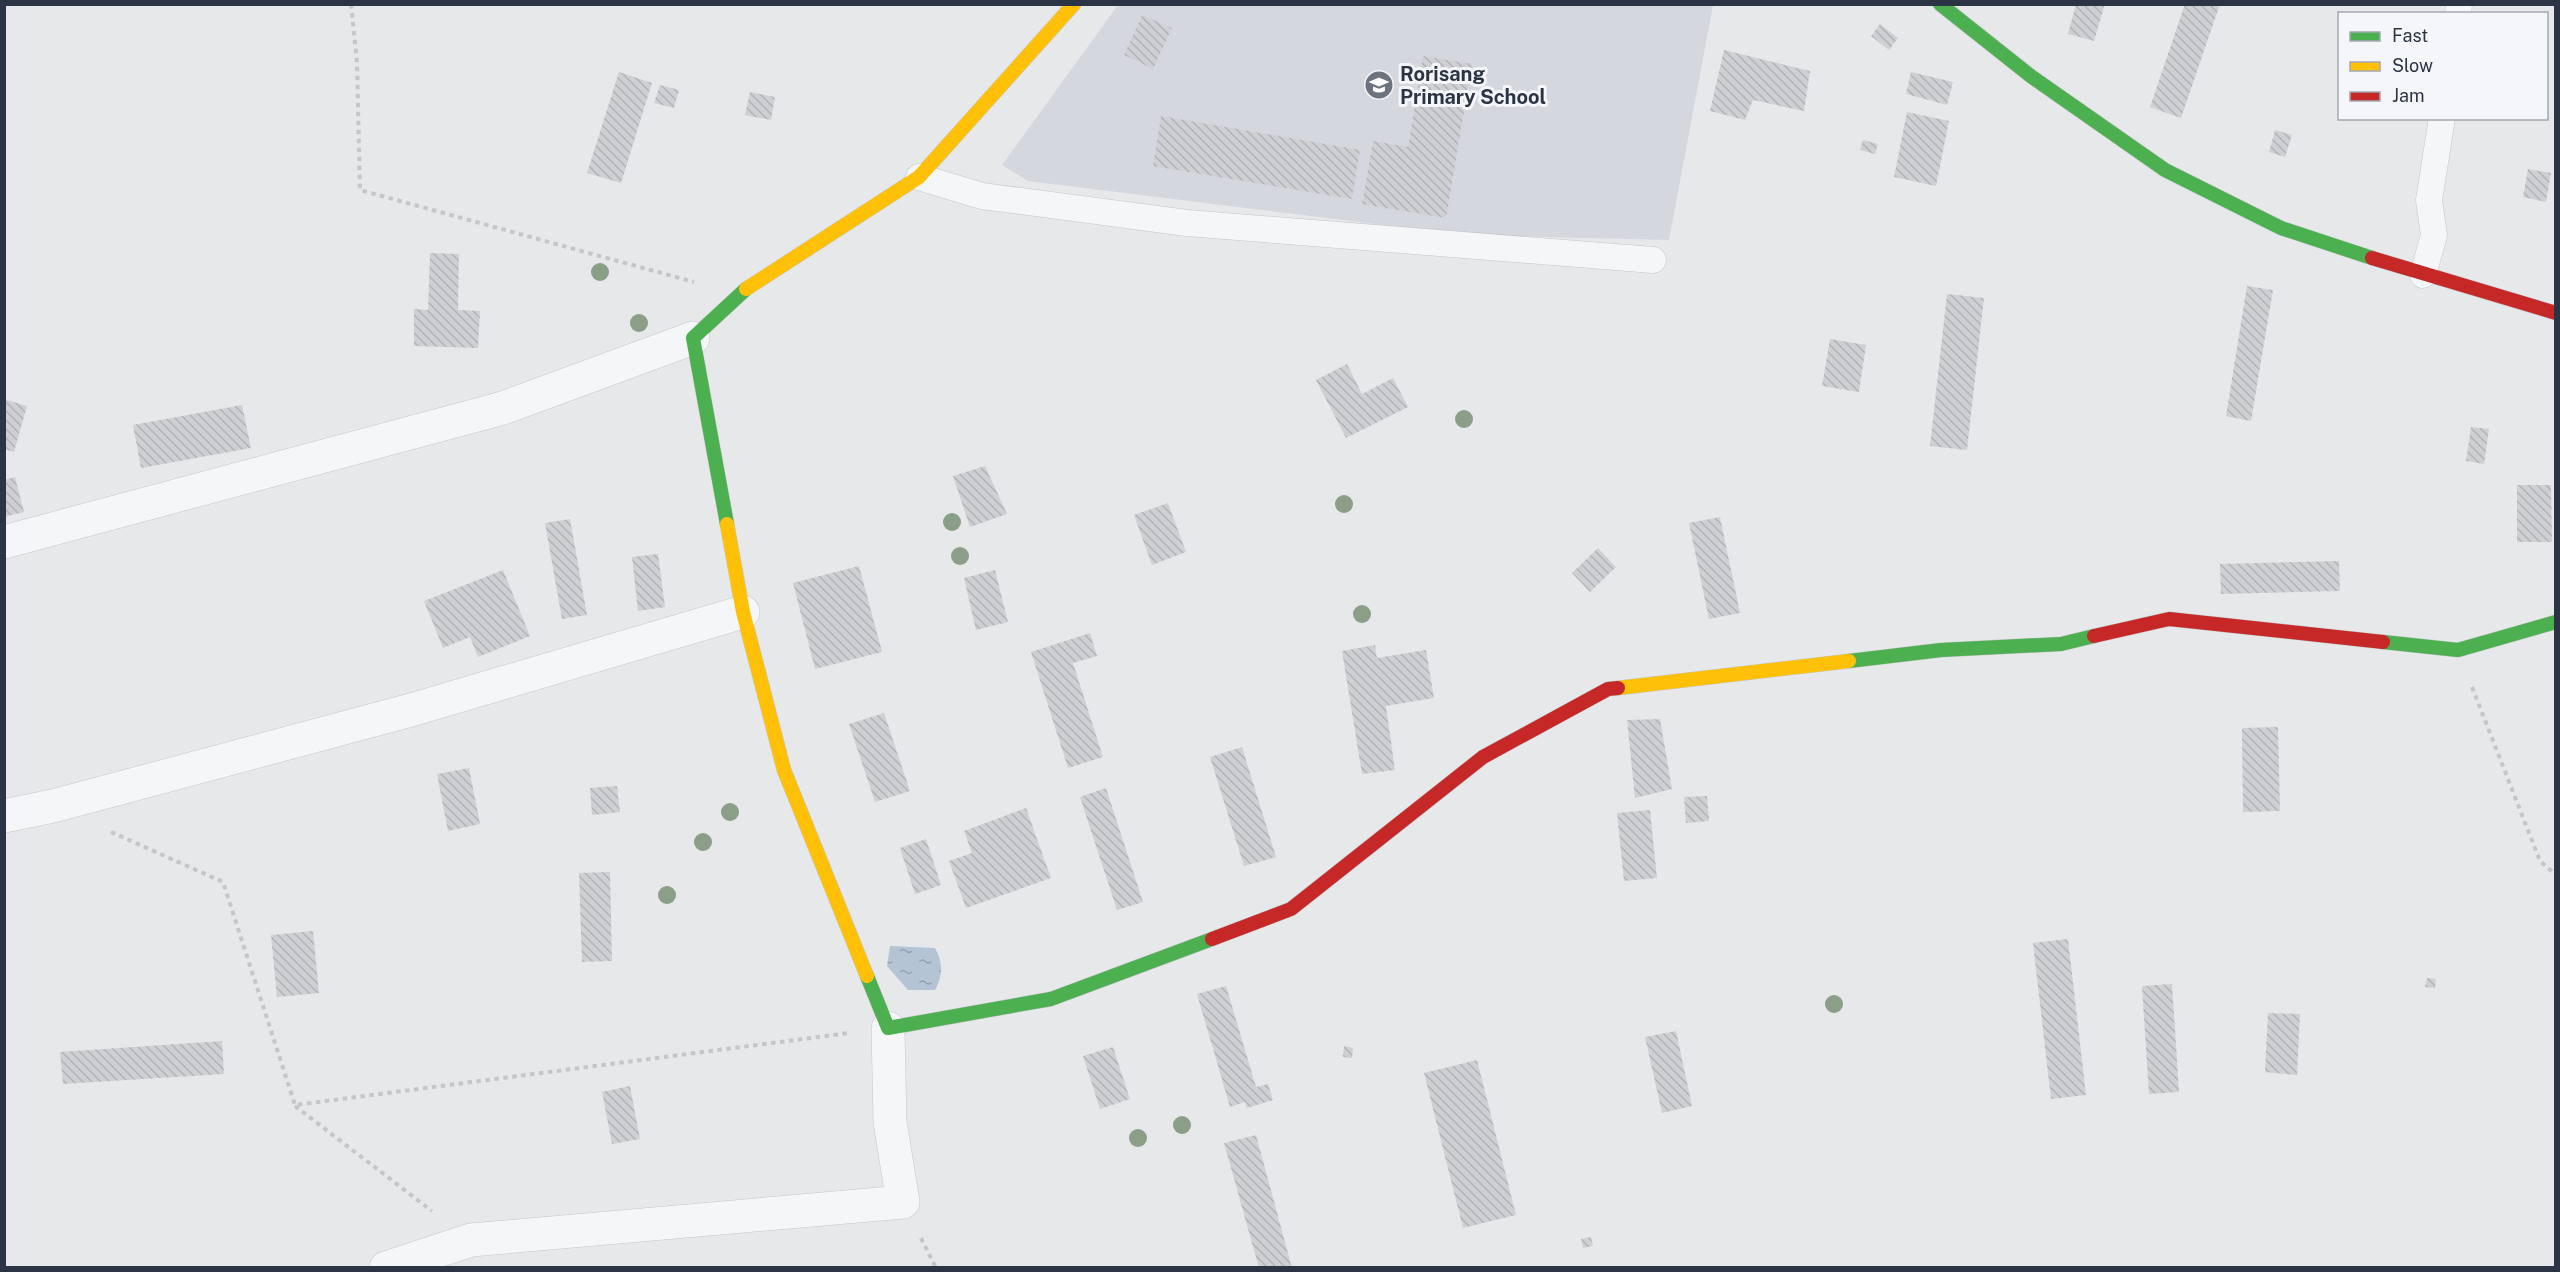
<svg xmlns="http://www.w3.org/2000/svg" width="2560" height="1272" viewBox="0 0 2560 1272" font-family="'Public Sans',sans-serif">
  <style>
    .built { fill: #d4d7dd }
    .water { fill: url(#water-ripples) }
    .building { fill: url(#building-back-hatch) }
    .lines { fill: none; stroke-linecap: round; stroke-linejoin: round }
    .lane-casing { stroke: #c4c6c8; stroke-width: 27 }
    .street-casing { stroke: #c4c6c8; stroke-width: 34 }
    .fast-casing { stroke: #c4c6c8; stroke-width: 15 }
    .slow-casing { stroke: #c4c6c8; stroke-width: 15 }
    .jam-casing { stroke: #c4c6c8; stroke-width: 15 }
    .path { stroke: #c5c6ca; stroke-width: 4; stroke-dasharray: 4.5 4.5; stroke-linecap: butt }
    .lane { stroke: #f5f6f7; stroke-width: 26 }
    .street { stroke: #f5f6f7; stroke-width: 33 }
    .fast { stroke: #4caf50; stroke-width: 14 }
    .slow { stroke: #ffc107; stroke-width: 14 }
    .jam { stroke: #c62828; stroke-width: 14 }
    .tree { fill: #8a9e88 }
    .labels { text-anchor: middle; stroke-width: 6; stroke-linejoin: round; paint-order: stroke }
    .poi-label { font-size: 20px; font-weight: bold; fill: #2b3445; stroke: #f4f6f9; text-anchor: start }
  </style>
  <defs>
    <pattern id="water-ripples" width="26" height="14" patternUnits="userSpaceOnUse" patternTransform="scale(1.5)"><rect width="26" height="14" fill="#b4c4d5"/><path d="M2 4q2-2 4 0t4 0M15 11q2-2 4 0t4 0" fill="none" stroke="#93a0af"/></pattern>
    <pattern id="building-back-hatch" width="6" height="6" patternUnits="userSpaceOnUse" patternTransform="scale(1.5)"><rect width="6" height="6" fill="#ced0d3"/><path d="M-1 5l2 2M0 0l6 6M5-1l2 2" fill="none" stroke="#b1b3b6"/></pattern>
  </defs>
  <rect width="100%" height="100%" fill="#e6e8ea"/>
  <path class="built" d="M1118,5H1713L1669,240L1465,235L1028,181L1002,165Z"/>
  <path class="water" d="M890,946L935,948C943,962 943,976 935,990H908L887,966Z"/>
  <path class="building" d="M2076,4H2105L2094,41L2068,34Z
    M2185,4H2220L2181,118L2150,107Z
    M1142,15L1172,28L1153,69L1124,55Z
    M1880,24L1898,38L1889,50L1871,36Z
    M1724,50L1810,71L1804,111L1753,100L1745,120L1710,111Z
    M1423,56L1472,64L1446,218L1362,204L1373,141L1408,147Z
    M619,72L652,83L621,183L587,173Z
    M1911,72L1953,82L1947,105L1906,94Z
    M660,85L679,90L674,108L654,103Z
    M750,92L775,97L771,120L745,115Z
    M1907,112L1949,121L1936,186L1894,177Z
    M1161,116L1360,150L1352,199L1153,166Z
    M2275,130L2292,135L2285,157L2269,152Z
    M1863,140L1878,144L1875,154L1860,150Z
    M2528,169L2551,173L2546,202L2523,197Z
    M430,253L459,254L458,310L480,311L478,348L414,346V309L428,310Z
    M2247,286L2273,290L2251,421L2226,416Z
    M1947,294L1984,298L1967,450L1930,446Z
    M1830,339L1866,345L1859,392L1822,386Z
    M1347,364L1362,394L1393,378L1408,407L1346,438L1316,380Z
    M4,399L27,406L14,452L4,449Z
    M242,405L251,448L141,468L133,425Z
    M2471,427L2489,429L2484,464L2466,461Z
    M985,466L1007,514L970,527L953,476Z
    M15,477L24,512L4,517V480Z
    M2517,485H2551L2552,542H2517Z
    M1168,503L1186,552L1152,565L1134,515Z
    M1720,517L1740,613L1709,619L1689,523Z
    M570,519L587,615L562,619L545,523Z
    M1598,548L1616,567L1590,592L1572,573Z
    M658,554L665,607L638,611L632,557Z
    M2339,561L2340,591L2221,594L2220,564Z
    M859,566L882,652L815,669L793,583Z
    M503,570L530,636L478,657L470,637L443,648L424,601Z
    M995,570L1008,622L976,630L964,578Z
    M1090,633L1097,656L1073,663L1103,757L1068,768L1031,652Z
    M1375,645L1377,658L1426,650L1434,698L1386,706L1395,770L1362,774L1342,651Z
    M884,713L910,791L875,802L849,724Z
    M1660,719L1672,789L1635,798L1627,720Z
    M2278,727L2280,811L2243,812L2242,728Z
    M1242,747L1276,857L1244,866L1210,757Z
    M469,768L480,824L448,831L437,774Z
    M617,786L620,812L592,815L590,788Z
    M1106,788L1143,902L1117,910L1080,797Z
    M1707,796L1709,821L1686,823L1684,797Z
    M1026,808L1051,878L966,908L949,861L972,853L964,831Z
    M1650,810L1657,878L1624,881L1617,813Z
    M926,839L941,885L915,894L900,848Z
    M610,872L612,961L582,962L579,873Z
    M313,931L319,993L277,997L271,935Z
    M2068,939L2086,1095L2051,1099L2033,943Z
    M2427,978L2436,979L2435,988L2425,987Z
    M2172,984L2179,1092L2149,1094L2142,986Z
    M1226,986L1256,1087L1268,1084L1273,1100L1247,1108L1245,1102L1230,1107L1197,994Z
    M2268,1013L2300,1014L2297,1075L2265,1072Z
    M1676,1031L1692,1106L1662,1113L1645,1037Z
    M222,1041L224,1074L63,1084L60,1052Z
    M1344,1046L1353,1048L1352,1058L1343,1057Z
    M1113,1047L1130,1099L1100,1109L1083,1056Z
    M1477,1060L1516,1215L1463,1228L1424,1073Z
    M630,1086L640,1139L612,1144L602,1092Z
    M1256,1135L1292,1268H1259L1224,1143Z
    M1591,1237L1593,1246L1583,1248L1581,1239Z"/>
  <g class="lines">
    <g class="lane-casing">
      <path id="lane" d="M2458,14L2459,4
        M919,177L982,196L1187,223L1653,260
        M2423,275L2434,235L2429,200L2442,118"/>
    </g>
    <g class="street-casing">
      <path id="street" d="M4,542L503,408L693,338
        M4,816L53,806L411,710L743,612
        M386,1268L471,1240L903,1202L890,1122L888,1028"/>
    </g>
    <g class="fast-casing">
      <path id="fast" d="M1940,4L2032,77L2165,170L2281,228L2372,258
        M727,524L693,338L746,289
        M2383,642L2458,650L2556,622
        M1849,661L1941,650L2061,644L2094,636
        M867,976L888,1028L1051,999L1212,939"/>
    </g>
    <g class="slow-casing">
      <path id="slow" d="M746,289L919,177L1074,4
        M727,524L743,612L784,770L867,976
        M1618,688L1849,661"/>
    </g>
    <g class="jam-casing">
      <path id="jam" d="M2372,258L2556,313
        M2094,636L2169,619L2383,642
        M1212,939L1291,909L1483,757L1608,689L1618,688"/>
    </g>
    <path class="path" d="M351,4L357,62L360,190L694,282
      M2472,687L2540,861L2556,875
      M111,832L223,882L295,1105L849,1033
      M295,1106L432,1211
      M921,1238L936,1268"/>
    <use href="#lane" class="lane"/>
    <use href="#street" class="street"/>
    <use href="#fast" class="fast"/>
    <use href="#slow" class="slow"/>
    <use href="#jam" class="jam"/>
  </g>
  <g class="tree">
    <circle cx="600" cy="272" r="9"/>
    <circle cx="639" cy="323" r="9"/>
    <circle cx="1464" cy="419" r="9"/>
    <circle cx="1344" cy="504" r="9"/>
    <circle cx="952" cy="522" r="9"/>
    <circle cx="960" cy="556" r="9"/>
    <circle cx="1362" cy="614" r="9"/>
    <circle cx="730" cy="812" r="9"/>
    <circle cx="703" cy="842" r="9"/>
    <circle cx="667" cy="895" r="9"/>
    <circle cx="1834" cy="1004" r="9"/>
    <circle cx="1182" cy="1125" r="9"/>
    <circle cx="1138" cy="1138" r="9"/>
  </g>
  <defs>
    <g id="school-disc" transform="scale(1.5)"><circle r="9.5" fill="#6c737f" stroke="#f4f6f9"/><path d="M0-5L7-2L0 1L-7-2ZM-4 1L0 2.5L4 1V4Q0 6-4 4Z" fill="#fff"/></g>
  </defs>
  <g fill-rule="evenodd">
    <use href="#school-disc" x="1379" y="85"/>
  </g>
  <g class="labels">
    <g class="poi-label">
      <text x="1400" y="81">Rorisang<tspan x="1400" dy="23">Primary School</tspan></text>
    </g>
  </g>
  <rect width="2560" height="1272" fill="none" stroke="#2b3445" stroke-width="12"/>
  <rect x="2338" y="12" width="210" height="108" fill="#f4f6f9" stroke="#a4a8b1" stroke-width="1.5"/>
  <rect x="2350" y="32" width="30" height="9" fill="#4caf50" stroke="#a4a8b1" stroke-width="1.5"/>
  <text x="2392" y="42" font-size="18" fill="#2b3445">Fast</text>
  <rect x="2350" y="62" width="30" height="9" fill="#ffc107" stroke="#a4a8b1" stroke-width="1.5"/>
  <text x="2392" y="72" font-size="18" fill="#2b3445">Slow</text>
  <rect x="2350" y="92" width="30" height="9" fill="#c62828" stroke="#a4a8b1" stroke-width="1.5"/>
  <text x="2392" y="102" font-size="18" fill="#2b3445">Jam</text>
</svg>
